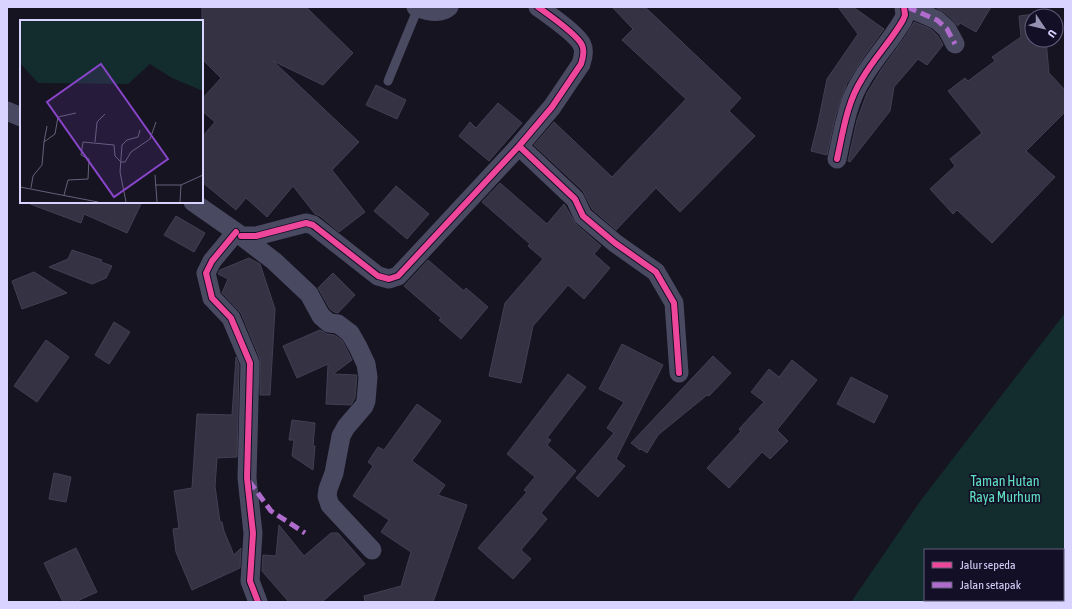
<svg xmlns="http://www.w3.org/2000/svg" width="1072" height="609" viewBox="0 0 1072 609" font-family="'Asap Condensed',sans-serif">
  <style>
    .green { fill: #132c2d; fill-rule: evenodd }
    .building { fill: #343243; stroke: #433f54 }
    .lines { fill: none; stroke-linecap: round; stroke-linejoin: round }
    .service { stroke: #4a4962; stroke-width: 9 }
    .minor { stroke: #4a4962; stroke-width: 19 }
    .quiet { stroke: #b06ccc; stroke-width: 5; stroke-dasharray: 10 5; stroke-linecap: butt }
    .cycleway-casing { stroke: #130f26; stroke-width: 8 }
    .cycleway { stroke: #ed469a; stroke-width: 6 }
    .labels { text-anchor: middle; stroke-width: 3.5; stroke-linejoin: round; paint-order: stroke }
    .park-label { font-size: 14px; fill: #5fe0c0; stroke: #130f26 }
    .inset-road { fill: none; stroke: #64617a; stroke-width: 1 }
    .view { fill: #8945c9; fill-opacity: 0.15; stroke: #8945c9; stroke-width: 2 }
    .inset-edge { fill: none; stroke: #d9d4ff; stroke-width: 2 }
  </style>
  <rect width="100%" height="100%" fill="#161421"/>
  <path class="green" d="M1065,313V602H851L921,500ZM925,550H1063V600H925Z"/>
  <path class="building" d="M202,7H306L353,53L323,85L273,61L359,142L332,170L365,212L339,232L320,216L315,214L293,186L267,217L246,198L236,210L202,182V137L215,122L202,111V99L221,78L202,59Z
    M612,7H645L741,98L729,111L755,136L680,212L656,188L616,230L592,209L583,191L534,145L554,122L612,177L686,99L622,40L633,29Z
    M838,7H853L884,29L863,58L847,83L836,114L827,155L811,151L818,123L827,79L858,34Z
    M935,7H991L976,32L960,23L958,26L954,21L944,12Z
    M1043,13L1044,16H1032V40H1046L1049,73L1065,90V112L1026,151L1055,177L992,243L957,210L953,214L930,189L955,166L950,159L982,133L948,91L965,78L968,81L995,61L992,57L1021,37L1019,16Z
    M914,22L931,29L938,36L943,45L927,65L918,59L894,87L890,111L850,162L848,161L857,120L867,93L881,70L907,34Z
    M376,85L406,100L397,119L366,105Z
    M498,103L522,123L489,161L459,136L470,122L476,128Z
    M500,183L547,224L564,204L576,224L601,246L594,254L610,268L584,299L568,285L533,326L521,383L489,376L505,303L543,259L528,246L530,244L482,202Z
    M396,186L429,214L407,239L374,211Z
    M30,202H142L127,233L84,214L81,223L30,204Z
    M176,216L205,233L194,252L164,235Z
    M72,250L102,260L101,262L112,266L106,278L92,284L49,267L68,259Z
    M249,258L260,264L275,309L270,395H260V359L241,313L222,293L228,279L218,274L220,270Z
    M428,260L464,291L466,288L488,307L461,339L439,320L441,318L404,286Z
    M34,272L67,293L22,309L12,281Z
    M333,273L355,295L338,313L334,312L330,309L318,288Z
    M114,322L130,332L109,364L95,355Z
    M320,330L327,334L334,335L342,340L352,360L333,374L357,375L355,398L351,405L326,404L328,364L297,378L283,346Z
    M46,340L69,357L37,402L14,386Z
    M622,344L663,365L616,459L625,466L598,497L576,478L614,433L607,428L624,402L599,389Z
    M713,356L731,373L709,396L707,395L658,435L647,453L641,449L640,450L631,443Z
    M236,357L239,365L237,457L217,458L215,486L220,522H222L224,531L234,555L241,548L240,568L192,590L176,552L173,529L179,528L174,491L192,488L197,414L232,415Z
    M792,360L817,380L777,430L788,441L770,459L762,452L729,488L707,468L741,431L739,429L764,402L751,392L769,369L779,377Z
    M568,374L586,387L547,438L551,440L547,445L576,471L541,513L547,519L521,550L531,559L513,579L478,548L527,492L524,490L535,477L507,454Z
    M851,377L888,396L874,423L837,404Z
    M417,404L441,421L412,461L445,485L438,495L467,505L433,602H365L364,596L401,586L411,552L381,532L389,520L353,496L373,466L368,462L378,447L384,450Z
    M292,420L315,423L313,446H315L313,470L292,456L294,440H289Z
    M54,473L71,477L66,502L49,499Z
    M279,525L304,556L331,533H338L365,564L322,602H289L262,571L263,555L276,556Z
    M76,548L97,592L75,602H63L44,563Z"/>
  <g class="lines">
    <path class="service" d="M388,81L418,8"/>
    <path class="minor" d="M416,7C426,11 440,15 449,7
      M907,7L937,20L947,29L955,44
      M7,111L21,117
      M519,146L575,199L583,216L615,243L656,272L674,303L679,373
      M837,159C843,132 847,102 862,79C874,58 891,41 903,20L905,15L904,7
      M193,202L236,232L274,261L309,294L321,316L329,323L338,324L350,333L358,347L366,364L368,377L366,401L364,406L346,427L341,436L334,473L328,489L327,496L330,505L372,550
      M236,232L212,261L206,273L212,298L231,318L250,363L247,478L253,533L250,581L258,602
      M241,236H256L306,223L313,225L378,276L389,279L398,276L519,146L552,107L581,64C583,58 585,51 582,45C577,34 549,15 538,7"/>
    <path class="quiet" d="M907,7L937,20L947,29L955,44
      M249,481L271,511L305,533"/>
    <g class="cycleway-casing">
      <path id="cycleway" d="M519,146L575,199L583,216L615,243L656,272L674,303L679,373
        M837,159C843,132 847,102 862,79C874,58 891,41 903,20L905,15L904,7
        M236,232L212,261L206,273L212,298L231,318L250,363L247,478L253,533L250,581L258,602
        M241,236H256L306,223L313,225L378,276L389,279L398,276L519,146L552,107L581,64C583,58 585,51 582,45C577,34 549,15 538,7"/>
    </g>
    <use href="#cycleway" class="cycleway"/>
  </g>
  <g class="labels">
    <g class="park-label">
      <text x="1005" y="486">Taman Hutan<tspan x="1005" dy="16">Raya Murhum</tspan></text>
    </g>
  </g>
  <g transform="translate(20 20)">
    <rect width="183" height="183" fill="#161421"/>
    <path d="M0,1H183V71L152,58L130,44L108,64L18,63L0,43Z" fill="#132c2d"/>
    <path class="inset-road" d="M24,122L27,106M75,122L77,102L85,94M100,142H105L111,132L130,119L136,102M135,155L137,182M135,165H161M0,167L78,182M11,168L13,156L22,145L24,122L35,114L38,97L56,93M44,175L48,160L68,159L69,139L61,135L63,122L94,125L95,136L100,141M106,182L100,152L102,125L107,120L118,117L120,110M160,182L161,165L183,155"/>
    <path class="view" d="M81,44L148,139L94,177L27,82Z"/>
    <rect width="183" height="183" class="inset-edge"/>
  </g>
  <rect width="1072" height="609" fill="none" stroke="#d9d4ff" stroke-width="16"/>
  <rect x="924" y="549" width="140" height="52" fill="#130f26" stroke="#625e7d"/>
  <rect x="932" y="562" width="20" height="6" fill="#ed469a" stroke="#625e7d"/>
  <text x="960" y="569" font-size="12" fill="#d9d4ff">Jalur sepeda</text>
  <rect x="932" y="582" width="20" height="6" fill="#b06ccc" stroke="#625e7d"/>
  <text x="960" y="589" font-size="12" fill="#d9d4ff">Jalan setapak</text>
  <g transform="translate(1044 28) rotate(125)"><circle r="19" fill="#130f26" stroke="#625e7d"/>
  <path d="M0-3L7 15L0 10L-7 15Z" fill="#9591b1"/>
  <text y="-6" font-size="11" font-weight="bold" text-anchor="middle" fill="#d9d4ff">U</text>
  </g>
</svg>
